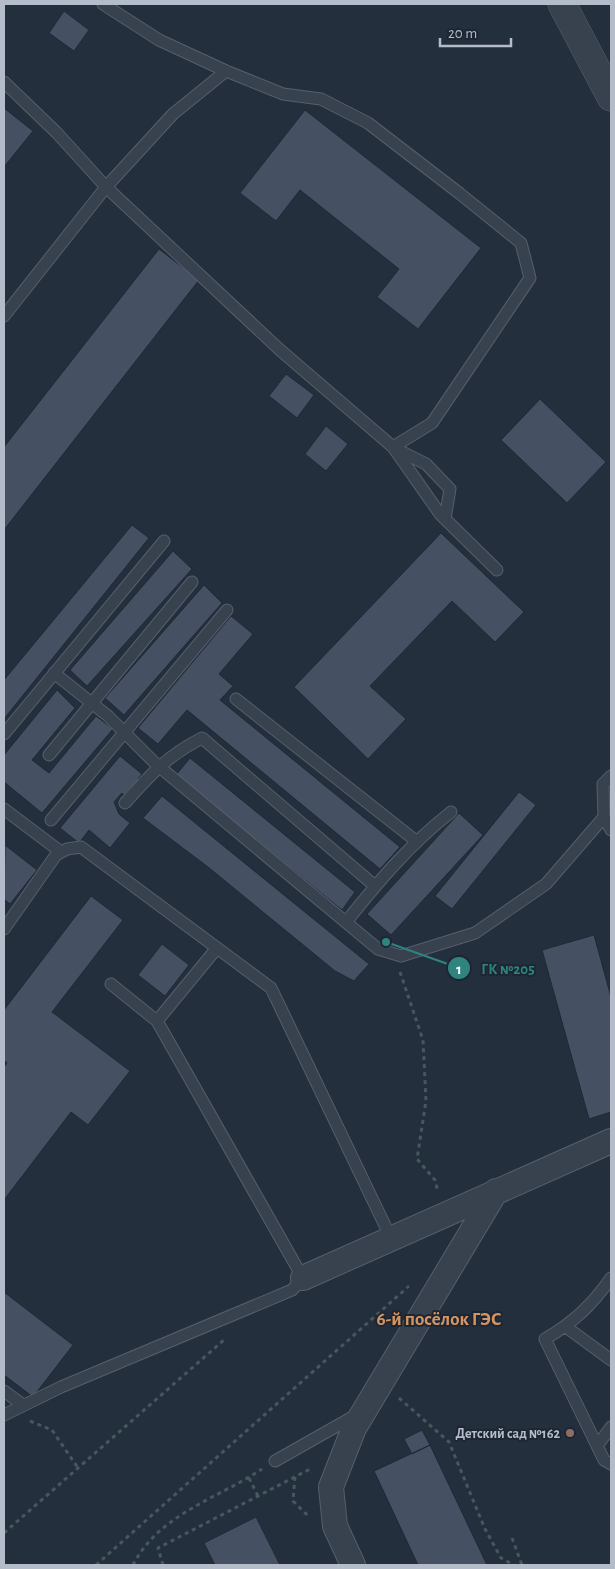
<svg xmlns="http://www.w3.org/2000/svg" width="615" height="1569" viewBox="0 0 615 1569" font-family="'Alegreya Sans',sans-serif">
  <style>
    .building { fill: #455162; stroke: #1f2835 }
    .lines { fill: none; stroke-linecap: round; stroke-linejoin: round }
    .service-casing { stroke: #565f6c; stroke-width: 13 }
    .minor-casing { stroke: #565f6c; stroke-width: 26 }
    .tertiary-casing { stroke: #565f6c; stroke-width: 29 }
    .path { stroke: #44595c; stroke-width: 3; stroke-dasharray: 4 4; stroke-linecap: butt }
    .service { stroke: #38414e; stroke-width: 11 }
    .minor { stroke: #38414e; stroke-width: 24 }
    .tertiary { stroke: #38414e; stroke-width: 28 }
    .education-dot { fill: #8d6e63; stroke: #1d2633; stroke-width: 2 }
    .labels { text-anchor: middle; stroke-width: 4; stroke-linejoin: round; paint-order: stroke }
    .poi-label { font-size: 14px; font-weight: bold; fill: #b4bcc9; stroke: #1d2633; text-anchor: end }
    .district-label { font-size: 19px; font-weight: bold; fill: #d59563; stroke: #1d2633 }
    .leader { fill: none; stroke: #308480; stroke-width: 2 }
    .callout-dot { fill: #308480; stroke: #1d2633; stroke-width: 2 }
    .mark-label { font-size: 15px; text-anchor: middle; font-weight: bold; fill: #fff }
    .callout-label { font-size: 15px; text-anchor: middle; font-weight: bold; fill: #308480; stroke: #1d2633; stroke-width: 4; stroke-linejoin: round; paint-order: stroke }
  </style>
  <rect width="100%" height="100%" fill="#242f3e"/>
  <path class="building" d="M64,11L89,30L74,51L49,33Z
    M4,108L33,131L4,167Z
    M305,110L481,248L418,329L377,297L399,269L300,190L276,221L240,193Z
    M159,249L199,280L4,530V447Z
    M286,374L314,395L297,418L269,396Z
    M540,399L606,462L567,503L501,440Z
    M326,426L348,444L326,471L305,454Z
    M132,525L149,538L4,719V680Z
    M441,533L524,612L495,642L452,601L370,686L406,719L368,759L294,687Z
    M173,551L192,569L87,686L70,670Z
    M204,585L222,603L124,715L105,698Z
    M231,616L253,634L219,674L233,686L220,700L400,847L380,869L187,710L158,744L138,728Z
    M57,690L75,708L32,760L49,773L96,716L113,729L42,813L4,782V755Z
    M120,756L142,774L138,779L147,787L124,796L132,786L124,795L122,793L114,802L119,814L130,823L110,848L89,830L79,843L60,828Z
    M190,758L355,892L342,910L176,775Z
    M519,792L536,805L452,909L435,896Z
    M162,796L369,964L354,981L335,971L208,867L143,818Z
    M459,813L483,835L391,935L367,914Z
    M5,845L37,870L10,904L4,899Z
    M91,896L123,920L52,1012L130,1071L88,1125L71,1112L4,1200V1067L7,1063L4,1060V1010Z
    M594,935L611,997V1112L589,1119L542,950Z
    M162,944L189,965L165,996L138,975Z
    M4,1292L73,1345L33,1397L4,1375Z
    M422,1430L430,1445L412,1454L404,1439Z
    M430,1445L487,1565H418L374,1471Z
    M256,1517L280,1565H215L204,1543Z"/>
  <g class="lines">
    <g class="service-casing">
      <path id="service" d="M103,4L159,40L226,71L283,94L321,99L368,123L459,193L521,243L530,278L432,423L393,447
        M4,82L57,133L106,187L280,350L393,447L440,514L497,570
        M4,316L106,187L173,114L226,71
        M396,449L426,464L450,489L445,519
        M54,673L108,716L156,764L378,949L401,956L475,933L546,884L604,817L603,784L611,776
        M236,699L416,841
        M4,734L164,541
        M49,755L192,582
        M125,803C151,774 167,756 202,738L375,886
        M4,809L61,852
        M604,817L611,830
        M51,820L227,610
        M346,922C379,881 409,845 451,812
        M4,929L56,855L67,849L81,847L271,988L391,1238
        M157,1021L217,948
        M611,1278C592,1305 574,1322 545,1339L604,1460L611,1464
        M566,1327L611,1360
        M4,1391L23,1405
        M4,1415L61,1387L292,1290L303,1278L157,1021L111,984
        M597,1446L611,1427
        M275,1461L358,1414"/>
    </g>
    <g class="minor-casing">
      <path id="minor" d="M303,1278L611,1141
        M353,1565L335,1526L331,1487L354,1428L496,1191"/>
    </g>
    <g class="tertiary-casing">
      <path id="tertiary" d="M562,4L611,97"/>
    </g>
    <path class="path" d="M400,972L423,1040L426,1101L417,1159L435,1180L438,1192
      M399,1398L449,1442L485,1529L501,1558L514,1565
      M30,1421L52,1430L78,1468
      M295,1477L293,1501L306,1514L311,1513
      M249,1478L258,1496
      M4,1533L225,1339
      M512,1538L522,1565
      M96,1565L409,1286
      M133,1565C159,1514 217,1499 262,1469
      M163,1565L158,1548L312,1468"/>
    <use href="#service" class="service"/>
    <use href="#minor" class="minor"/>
    <use href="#tertiary" class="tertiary"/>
  </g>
  <circle class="education-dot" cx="570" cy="1433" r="5"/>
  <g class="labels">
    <g class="poi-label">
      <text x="560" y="1438">Детский сад №162</text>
    </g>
    <g class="district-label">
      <text x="439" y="1325">6-й посёлок ГЭС</text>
    </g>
  </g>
  <path class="leader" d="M386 942L459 968"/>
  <g class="callout-dot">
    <circle cx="386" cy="942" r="5"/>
    <circle cx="459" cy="968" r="12"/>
  </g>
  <g class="mark-label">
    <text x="459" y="974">1</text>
  </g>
  <g class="callout-label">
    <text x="508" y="974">ГК №205</text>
  </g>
  <rect width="615" height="1569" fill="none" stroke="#b4bcc9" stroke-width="10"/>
  <path d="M440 38v8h71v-8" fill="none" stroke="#b4bcc9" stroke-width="2.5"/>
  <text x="448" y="38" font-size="15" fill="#b4bcc9" stroke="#1d2633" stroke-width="4" paint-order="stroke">20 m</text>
</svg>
